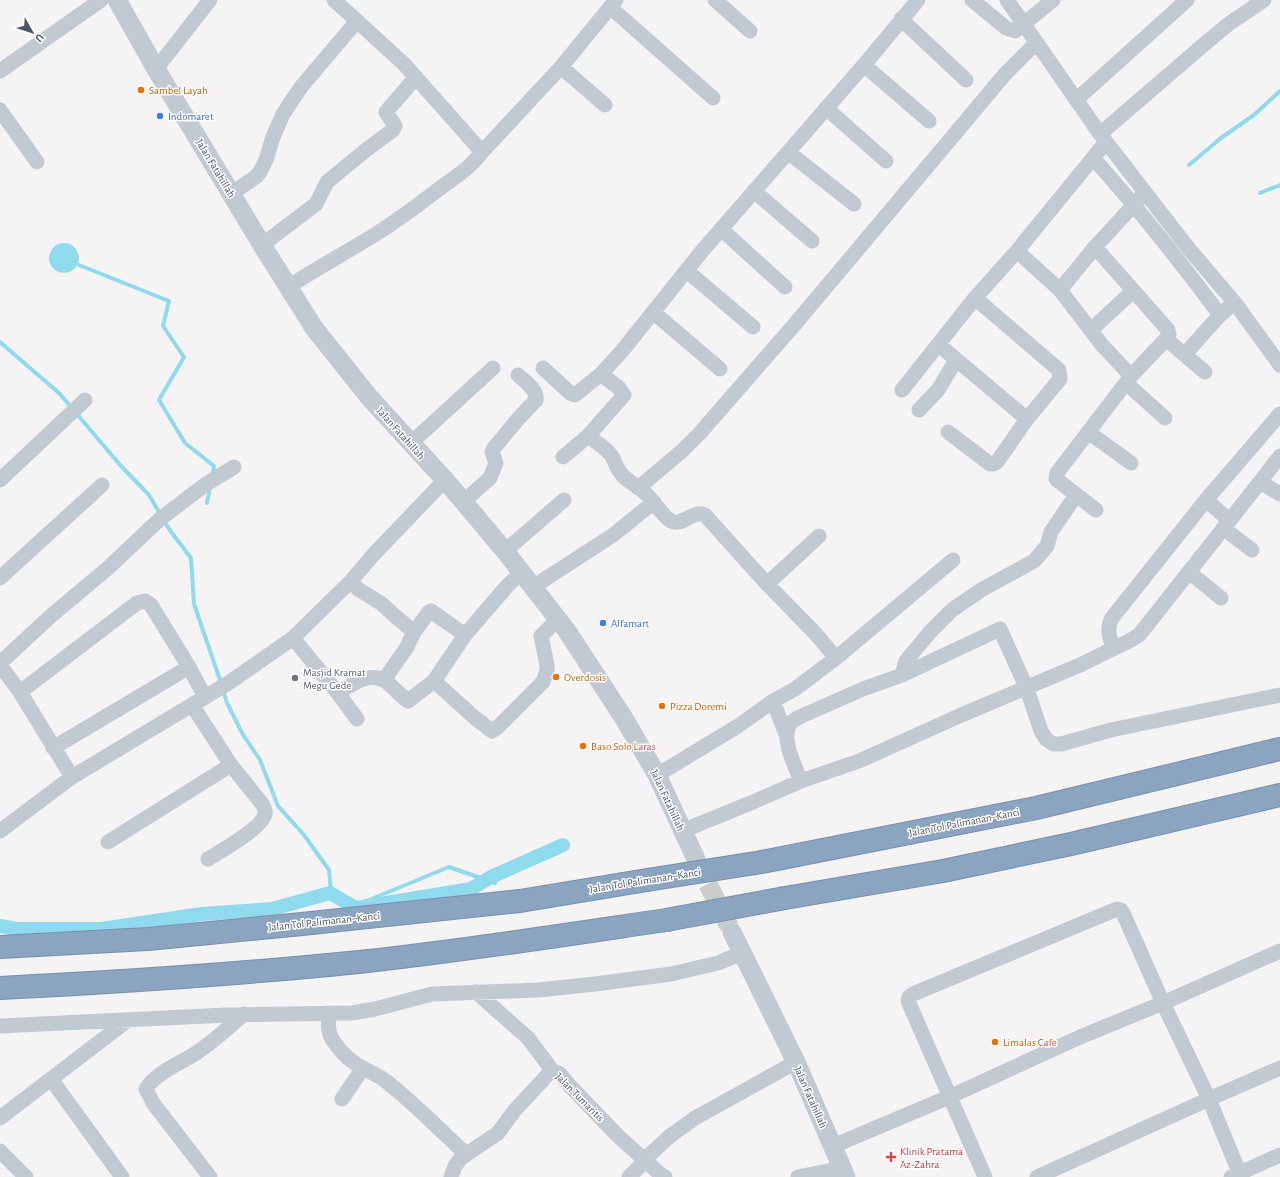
<svg xmlns="http://www.w3.org/2000/svg" width="1280" height="1177" viewBox="0 0 1280 1177" font-family="'Alegreya Sans',sans-serif">
  <style>
    .water { fill: #90daee }
    .lines { fill: none; stroke-linecap: round; stroke-linejoin: round }
    .stream { stroke: #90daee; stroke-width: 4 }
    .canal { stroke: #90daee; stroke-width: 14 }
    .tertiary-tunnel { stroke: #caccce; stroke-width: 19; stroke-dasharray: 19 10; stroke-linecap: butt }
    .motorway-casing { stroke: #7690ad; stroke-width: 24 }
    .minor { stroke: #c1cad2; stroke-width: 15 }
    .tertiary { stroke: #c1cad2; stroke-width: 19 }
    .motorway { stroke: #8ba5c1; stroke-width: 22 }
    .motorway-bridge-casing { stroke: #7690ad; stroke-width: 24; stroke-linecap: butt }
    .motorway-bridge { stroke: #8ba5c1; stroke-width: 22 }
    .food-dot { fill: #e8710a; stroke: #fff; stroke-width: 1.5 }
    .shop-dot { fill: #3f7fe0; stroke: #fff; stroke-width: 1.5 }
    .worship-dot { fill: #6b7280; stroke: #fff; stroke-width: 1.5 }
    .health-dot { fill: #e0444e; stroke: #fff; stroke-width: 1.5 }
    .labels { text-anchor: middle; stroke-width: 3; stroke-linejoin: round; paint-order: stroke }
    .food-label { font-size: 11px; fill: #c56008; stroke: #fff; text-anchor: start }
    .shop-label { font-size: 11px; fill: #366cbe; stroke: #fff; text-anchor: start }
    .street-label { font-size: 11px; fill: #4a5661; stroke: #fff }
    .worship-label { font-size: 11px; fill: #5b616d; stroke: #fff; text-anchor: start }
    .health-label { font-size: 11px; fill: #be3a42; stroke: #fff; text-anchor: start }
  </style>
  <rect width="100%" height="100%" fill="#f5f3f3"/>
  <path class="water" d="M49 258a15 15 0 1 1 30 0a15 15 0 1 1-30 0Z"/>
  <g class="lines">
    <path class="stream" d="M1189,165L1221,138L1254,115L1280,91
      M1260,193L1280,185
      M79,265L169,301L163,326L184,357L159,400L185,443L214,466L212,477
      M0,342L59,393L72,408
      M76,413L121,466L149,495L169,529L191,558L194,604L221,683
      M207,503L210,487
      M223,690L227,703L242,733L260,760L278,806L304,835L329,870L331,891L357,905L449,867L495,883"/>
    <path class="canal" d="M0,926L17,929H101L202,914L272,909L330,893L356,908L471,889L491,877L563,845"/>
    <path class="tertiary-tunnel" d="M695,858L732,932"/>
    <g class="motorway-casing">
      <path id="motorway" d="M762,862L1036,808L1280,749
        M785,898L943,871L1071,844L1280,795
        M0,947L148,939L302,924L520,901L647,880
        M0,988C120,982 240,974 359,962C462,951 564,935 666,920"/>
    </g>
    <path class="minor" d="M334,0L404,64L482,152L561,67L616,0
      M715,0L750,31
      M972,0L1006,28L1015,31L1053,0
      M1007,0L1100,134L1189,249L1235,303L1280,365
      M610,7L713,98
      M901,19L966,80
      M864,65L929,121
      M561,67L605,105
      M156,69L210,0
      M0,71L101,0
      M1076,100L1187,0
      M826,108L886,161
      M0,110L37,162
      M1100,134L1208,41L1230,23L1264,0
      M788,152L854,204
      M1093,158C1139,209 1179,260 1220,315
      M754,191L812,241
      M231,194L257,176L261,170L266,160L273,137L283,114L301,87L357,21
      M721,229L785,287
      M262,245L316,204L327,182L366,150L393,130L395,126L386,112L416,77
      M1095,247L1168,330L1169,335L1166,339L1131,376
      M1017,251L1060,290L1102,345L1131,376L1057,473L1056,479L1096,510
      M687,271L753,327
      M288,287C317,268 347,252 376,234C400,219 422,202 443,186C458,175 471,167 482,152
      M1060,290L1095,247L1141,197
      M653,312L720,369
      M1091,330L1133,291
      M1166,339L1205,372
      M939,345L1027,419
      M1185,354L1220,315L1228,308
      M543,368L570,393L575,395L601,374L622,351L702,251L864,65L918,0
      M1126,383L1165,418
      M902,390L975,298L1017,251L1106,142
      M919,410L938,390L956,360
      M948,432L990,464H993L997,462L1027,419L1060,379L1059,370L975,298
      M1088,432L1131,463
      M588,436C596,442 608,449 613,458C617,466 616,469 624,477C632,484 643,489 650,498C655,504 664,517 671,521C682,527 694,509 705,515L767,584L815,633L836,658
      M411,443L493,368
      M563,457L588,436L624,395L619,388L601,374
      M0,480L85,400
      M1260,482L1280,456
      M638,488L682,451L699,434L795,324L1006,73L1036,43
      M1206,500L1229,520
      M463,502L490,478L496,463L492,452L494,448L518,419L536,400C538,390 525,381 518,375
      M1223,528L1252,550
      M505,551L564,500
      M1189,572L1221,598
      M0,578L102,485
      M351,581L358,589L382,604L395,616L414,632L429,612L431,611L465,635L434,681L475,718L492,731L498,727L543,682L547,670V665L541,636L558,619
      M767,584L819,536
      M533,587L613,535L654,502
      M465,635L508,585L522,572
      M293,638L338,693C354,683 372,669 389,684C395,689 401,696 408,701L434,681
      M1113,649C1110,638 1106,628 1112,618L1206,500L1280,414
      M0,663L52,615L108,568L160,519L206,484L234,467
      M0,665L20,692L72,777
      M902,675L906,661L930,632L952,610L981,590L1034,561L1047,546L1051,532L1076,495
      M384,680L407,647L414,632
      M20,692L137,603L145,601L151,605L189,667
      M338,693L357,719
      M773,701L787,737
      M192,705L231,765L263,805C264,808 266,811 265,814C262,828 221,851 208,859
      M53,748L189,667L205,697
      M657,775L738,726L773,701L795,689L836,658L953,560
      M801,781C796,768 780,738 790,724C791,722 795,720 797,718L863,689L902,675L1000,629L1027,689L1041,731L1046,739L1053,744H1061L1111,730L1280,695
      M0,831L72,777L230,682L293,638L351,581L373,555L445,480
      M682,831L753,802L801,781L859,761L959,716L1080,665L1131,640L1140,634L1260,482L1280,494
      M108,842L231,765
      M476,992L528,1038L552,1070
      M328,1013C329,1024 327,1033 334,1042C341,1052 352,1063 363,1068C372,1073 380,1076 387,1082C415,1104 440,1130 466,1154
      M0,1026L226,1015L352,1013L375,1009L432,994L538,990L595,984L671,974L718,963L742,953
      M51,1079L122,1177
      M342,1099L363,1068
      M0,1118L128,1020
      M833,1146L949,1097L1080,1037L1163,1003L1280,951
      M0,1151L26,1177
      M644,1160L670,1136L695,1118L796,1062
      M210,1177L153,1103L146,1089C155,1073 181,1063 196,1053C213,1042 228,1028 244,1014
      M451,1177L455,1166L461,1158L498,1133L515,1110L552,1070L560,1074L571,1087L618,1136L659,1173L665,1177
      M629,1177L645,1161
      M798,1177L842,1168
      M985,1177L908,1001L909,997L913,994L1117,909L1121,910L1123,913L1163,1003L1209,1099L1241,1177
      M1037,1177L1209,1099L1280,1068
      M1231,1177L1280,1155"/>
    <path class="tertiary" d="M117,0L156,69L262,245L314,328L369,397L445,480L505,551L567,631L625,720L657,775L695,857
      M732,932L796,1062L846,1177"/>
    <use href="#motorway" class="motorway"/>
    <g class="motorway-bridge-casing">
      <path id="motorway-bridge" d="M647,880L762,862
        M666,920L785,898"/>
    </g>
    <use href="#motorway-bridge" class="motorway-bridge"/>
  </g>
  <g class="food-dot">
    <circle cx="141" cy="90" r="4"/>
    <circle cx="556" cy="677" r="4"/>
    <circle cx="662" cy="706" r="4"/>
    <circle cx="583" cy="746" r="4"/>
    <circle cx="995" cy="1042" r="4"/>
  </g>
  <g class="shop-dot">
    <circle cx="160" cy="116" r="4"/>
    <circle cx="603" cy="623" r="4"/>
  </g>
  <circle class="worship-dot" cx="295" cy="678" r="4"/>
  <path class="health-dot" d="M889 1151h4v4h4v4h-4v4h-4v-4h-4v-4h4z"/>
  <g class="labels">
    <g class="food-label">
      <text x="149" y="94">Sambel Layah</text>
      <text x="564" y="681">Overdosis</text>
      <text x="670" y="710">Pizza Doremi</text>
      <text x="591" y="750">Baso Solo Laras</text>
      <text x="1003" y="1046">Limalas Cafe</text>
    </g>
    <g class="shop-label">
      <text x="168" y="120">Indomaret</text>
      <text x="611" y="627">Alfamart</text>
    </g>
    <g class="street-label">
      <text transform="translate(216 168) rotate(59)" y="4">Jalan Fatahillah</text>
      <text transform="translate(401 433) rotate(48)" y="4">Jalan Fatahillah</text>
      <text transform="translate(668 800) rotate(65)" y="4">Jalan Fatahillah</text>
      <text transform="translate(964 822) rotate(-11)" y="4">Jalan Tol Palimanan–Kanci</text>
      <text transform="translate(645 880) rotate(-9)" y="4">Jalan Tol Palimanan–Kanci</text>
      <text transform="translate(324 921) rotate(-6)" y="4">Jalan Tol Palimanan–Kanci</text>
      <text transform="translate(580 1097) rotate(45)" y="4">Jalan Tumaritis</text>
      <text transform="translate(811 1097) rotate(66)" y="4">Jalan Fatahillah</text>
    </g>
    <g class="worship-label">
      <text x="303" y="676">Masjid Kramat<tspan x="303" dy="13">Megu Gede</tspan></text>
    </g>
    <g class="health-label">
      <text x="900" y="1155">Klinik Pratama<tspan x="900" dy="13">Az-Zahra</tspan></text>
    </g>
  </g>
  <g transform="translate(32 32) rotate(129)" stroke="#ffffff" stroke-width="3" paint-order="stroke">
  <path d="M0-3L7 15L0 10L-7 15Z" fill="#4a5661"/>
  <text y="-6" font-size="11" font-weight="bold" text-anchor="middle" fill="#4a5661">U</text>
  </g>
</svg>
